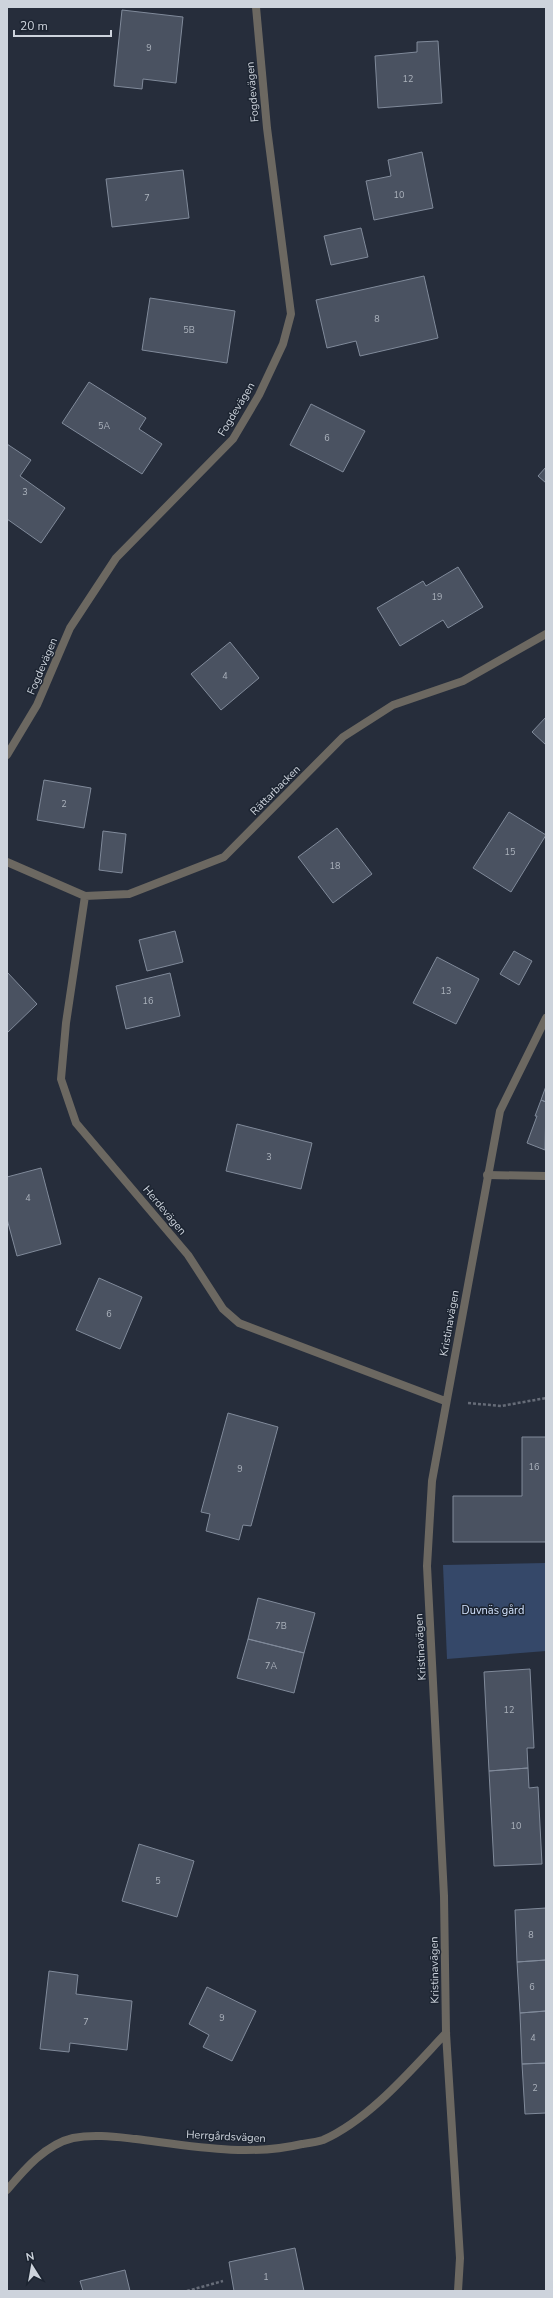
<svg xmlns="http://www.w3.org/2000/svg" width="553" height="2298" viewBox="0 0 553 2298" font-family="'Nunito Sans',sans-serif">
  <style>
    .green { fill: #354869 }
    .building { fill: #4a5261; stroke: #808a9a }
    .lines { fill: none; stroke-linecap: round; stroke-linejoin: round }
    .path { stroke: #666c78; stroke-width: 2.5; stroke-dasharray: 3 2; stroke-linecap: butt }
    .lane { stroke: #6c6861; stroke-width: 8 }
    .street { stroke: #6c6861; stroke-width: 8 }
    .labels { text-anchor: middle; stroke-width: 3; stroke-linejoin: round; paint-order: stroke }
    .number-label { font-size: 9px; fill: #acb3bd }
    .street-label { font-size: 11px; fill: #cdd3dc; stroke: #1c2431 }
    .park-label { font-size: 11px; fill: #d2e2fd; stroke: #1c2431 }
  </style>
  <rect width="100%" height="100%" fill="#262d3b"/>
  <path class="green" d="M546,1563V1651L447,1659L443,1565Z"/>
  <path class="building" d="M122,10L183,17L176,83L143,79L142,89L114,86Z
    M438,41L442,103L378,108L375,56L417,52V42Z
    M422,152L433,208L374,220L366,181L391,176L388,160Z
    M183,170L189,218L112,227L106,179Z
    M361,228L368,257L331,265L324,236Z
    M424,276L438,338L360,356L356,341L327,348L316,300Z
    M150,298L235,311L227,363L142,350Z
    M89,382L146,418L139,429L162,444L142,474L62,423Z
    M311,404L365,431L343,472L290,445Z
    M7,444L31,460L20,476L65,508L41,543L7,519Z
    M546,467V483L538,476Z
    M458,567L483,607L448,628L443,620L400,646L377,608L423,581L426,586Z
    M230,642L259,678L221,710L191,674Z
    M546,717V745L532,732Z
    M44,780L91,788L84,828L37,820Z
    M509,812L546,835L511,892L473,868Z
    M337,828L372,874L333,903L298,857Z
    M103,831L126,834L122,873L99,870Z
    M175,931L183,962L147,971L139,940Z
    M514,951L532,961L519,985L500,974Z
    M437,957L479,979L456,1024L413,1003Z
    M7,972L37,1004L7,1033Z
    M170,973L180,1016L126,1029L116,986Z
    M546,1086V1102L541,1100Z
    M541,1100L546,1102L545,1150L527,1143L537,1116H535Z
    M237,1124L312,1143L301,1189L226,1171Z
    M41,1168L61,1244L17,1256L7,1219V1177Z
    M99,1278L142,1297L120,1349L76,1330Z
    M228,1413L278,1427L251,1526L243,1525L239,1540L206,1531L210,1514L201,1512Z
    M522,1437H546V1542H453V1496H522Z
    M258,1598L315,1613L304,1653L248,1639Z
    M248,1639L304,1653L294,1693L237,1678Z
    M530,1669L534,1748H527L528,1768L489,1771L484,1672Z
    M528,1768L529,1788L538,1787L542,1864L494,1866L489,1771Z
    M139,1844L194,1861L177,1917L122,1901Z
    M546,1908V1960L517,1962L515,1910Z
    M546,1960V2011L520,2013L517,1962Z
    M49,1971L78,1975L76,1994L132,2001L127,2050L70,2043L69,2052L40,2049Z
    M207,1987L256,2011L232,2061L203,2047L209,2035L189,2024Z
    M546,2011V2063L522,2064L520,2013Z
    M546,2063V2113L525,2114L522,2064Z
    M295,2248L304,2291H234L229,2262Z
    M125,2270L130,2291H83L80,2281Z"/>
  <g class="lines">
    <path class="path" d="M468,1403L501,1406L546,1398
      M187,2291L223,2281"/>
    <path class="lane" d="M487,1175L546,1176"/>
    <path class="street" d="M7,755L37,705L70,628L116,558L233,439L259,395L283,344L291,314L267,128L256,7
      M7,862L85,896L129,894L224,857L343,737L393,705L463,681L546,634
      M85,896L66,1023L61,1079L76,1123L188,1255L223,1309L239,1323L445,1401
      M7,2190C24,2170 46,2144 73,2138C94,2134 116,2137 136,2139C191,2146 248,2157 302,2144C309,2143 317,2142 323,2140C370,2119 411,2070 446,2033
      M458,2291L460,2258L446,2033L444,1896L427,1566L432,1481L500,1111L546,1018"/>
  </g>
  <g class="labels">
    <g class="number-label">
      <text x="149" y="51">9</text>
      <text x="408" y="82">12</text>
      <text x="399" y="198">10</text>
      <text x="147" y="201">7</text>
      <text x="377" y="322">8</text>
      <text x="189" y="333">5B</text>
      <text x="104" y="429">5A</text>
      <text x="327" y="441">6</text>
      <text x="25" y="495">3</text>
      <text x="437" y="600">19</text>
      <text x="225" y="679">4</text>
      <text x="64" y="807">2</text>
      <text x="510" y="855">15</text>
      <text x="335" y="869">18</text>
      <text x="446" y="994">13</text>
      <text x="148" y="1004">16</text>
      <text x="269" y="1160">3</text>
      <text x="28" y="1201">4</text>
      <text x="109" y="1317">6</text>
      <text x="534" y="1470">16</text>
      <text x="240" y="1472">9</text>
      <text x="281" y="1629">7B</text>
      <text x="271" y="1669">7A</text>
      <text x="509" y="1713">12</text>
      <text x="516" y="1829">10</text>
      <text x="158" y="1884">5</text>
      <text x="531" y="1938">8</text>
      <text x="532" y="1990">6</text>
      <text x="222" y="2021">9</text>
      <text x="86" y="2025">7</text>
      <text x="533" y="2041">4</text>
      <text x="535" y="2091">2</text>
      <text x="266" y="2280">1</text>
    </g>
    <g class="street-label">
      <text transform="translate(252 92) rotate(-95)" y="4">Fogdevägen</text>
      <text transform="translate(236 409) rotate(-59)" y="4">Fogdevägen</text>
      <text transform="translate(42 666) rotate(-67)" y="4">Fogdevägen</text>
      <text transform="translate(275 790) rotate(-45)" y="4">Rättarbacken</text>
      <text transform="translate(165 1210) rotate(50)" y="4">Herdevägen</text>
      <text transform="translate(449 1323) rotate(-80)" y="4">Kristinavägen</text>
      <text transform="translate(420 1647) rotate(-93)" y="4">Kristinavägen</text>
      <text transform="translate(434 1970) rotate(-91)" y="4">Kristinavägen</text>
      <text transform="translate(226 2136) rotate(3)" y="4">Herrgårdsvägen</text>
    </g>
    <g class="park-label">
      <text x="493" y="1614">Duvnäs gård</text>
    </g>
  </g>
  <rect width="553" height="2298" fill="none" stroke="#cdd3dc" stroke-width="16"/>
  <g transform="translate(32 2266) rotate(349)" stroke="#1c2431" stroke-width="3" paint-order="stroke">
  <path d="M0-3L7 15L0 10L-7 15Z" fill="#cdd3dc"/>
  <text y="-6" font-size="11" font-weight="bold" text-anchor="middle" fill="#cdd3dc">N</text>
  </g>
  <path d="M14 30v6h97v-6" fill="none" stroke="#cdd3dc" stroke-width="2"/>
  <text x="20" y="30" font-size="12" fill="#cdd3dc" stroke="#1c2431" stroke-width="3" paint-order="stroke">20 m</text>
</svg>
